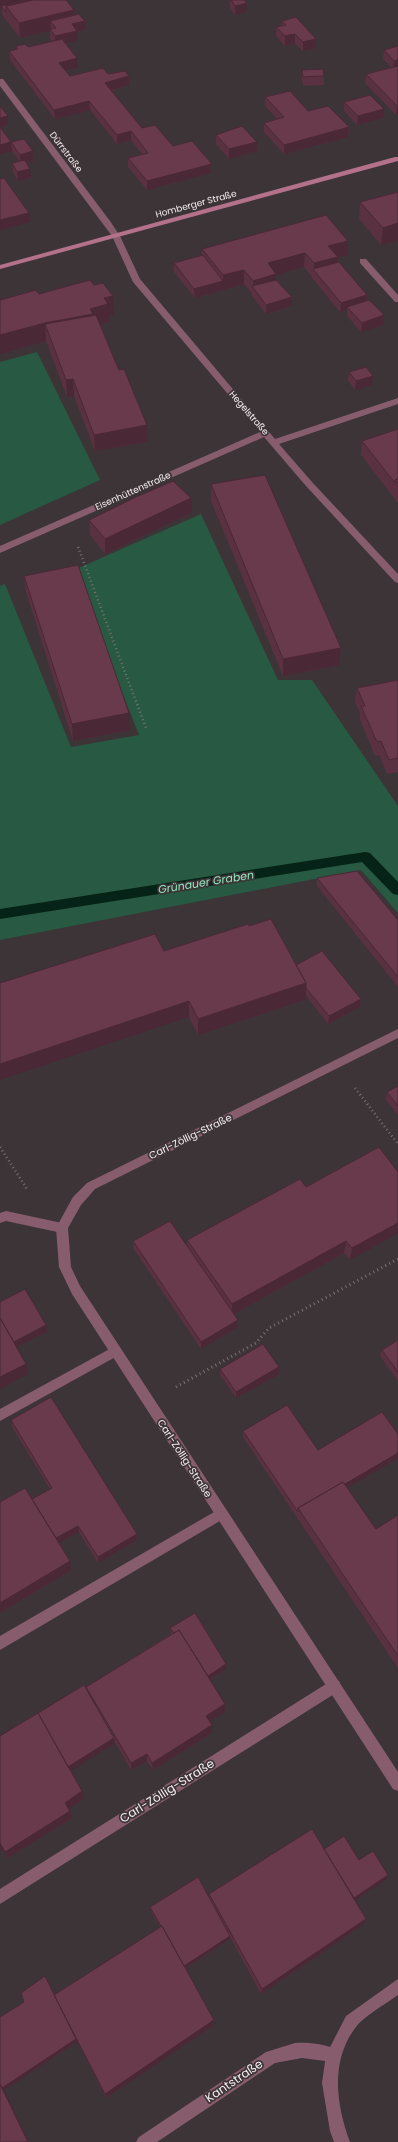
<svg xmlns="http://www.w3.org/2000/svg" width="398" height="2142" viewBox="0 0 398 2142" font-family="Poppins,sans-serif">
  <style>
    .green { fill: #275943 }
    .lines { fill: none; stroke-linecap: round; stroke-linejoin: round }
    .stream { fill: #052316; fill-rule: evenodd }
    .path-far1 { stroke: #797173; stroke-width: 2.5; stroke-dasharray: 1 3; stroke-linecap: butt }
    .path { stroke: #797173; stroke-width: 3; stroke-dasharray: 1 3.5; stroke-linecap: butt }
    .service { fill: #875d6d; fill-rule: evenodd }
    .minor { fill: #875d6d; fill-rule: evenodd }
    .secondary { fill: #b3718a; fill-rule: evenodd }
    .wall { fill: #5a3141 }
    .shaded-wall { fill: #4a2835 }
    .building { fill: #69394c; stroke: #4a2835 }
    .labels { text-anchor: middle; stroke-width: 3.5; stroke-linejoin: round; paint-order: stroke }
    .far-street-label { font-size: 9px; fill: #f5eff0; stroke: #3d3437 }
    .street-label { font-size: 10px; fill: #f5eff0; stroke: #3d3437 }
    .water-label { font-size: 11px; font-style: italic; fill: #90e5bc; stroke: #3d3437 }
    .near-street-label { font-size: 12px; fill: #f5eff0; stroke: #3d3437 }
  </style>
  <rect width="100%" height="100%" fill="#3d3437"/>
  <path class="green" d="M37,352L100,480L0,525V362Z
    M201,514L278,680H312L398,806V913L361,870L0,940V586L5,584L71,747L139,735L74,570Z"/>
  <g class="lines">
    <path class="stream" d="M365,852L370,853L398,882V895L393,894L362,862L0,919V909Z"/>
    <path class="path-far1" d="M78,547L146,728
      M355,1088L398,1144
      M0,1147L27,1189"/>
    <path class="path" d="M176,1387L256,1343L269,1328L398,1259"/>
    <path class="service" d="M360,259H366L398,295V302H395L360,263Z
      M6,1211L62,1223L66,1224L68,1228L66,1232L62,1233L6,1221L0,1223V1213Z
      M115,1346L119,1347L121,1351L119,1355L0,1421V1409Z
      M221,1508L225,1510L227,1514L225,1518L0,1650V1636Z
      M334,1679L339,1681L341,1686L339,1691L0,1904V1889Z
      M295,2043C309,2042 325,2044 338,2050L340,2055L338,2060L333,2062L302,2058L275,2063L157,2142H136L139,2137L266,2052Z"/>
    <path class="minor" d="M0,79H3L110,221L120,236L140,279L275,439L398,398V404L279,444L312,482L398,574V583L395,582L306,486L264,437L0,553V546L260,432L133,282L112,236L0,86Z
      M398,1029V1038L95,1189L81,1205L68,1228L71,1267L80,1286L398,1772V1791L393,1789L72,1294L59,1267L56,1228L73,1197L87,1183Z
      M398,1979V1995C387,2003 363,2017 356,2027C330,2060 336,2105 350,2142H334L330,2131L322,2083L326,2055L346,2016Z"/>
    <path class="secondary" d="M395,157H398V161L0,269V265Z"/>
  </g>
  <path class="wall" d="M0,0L74,10V15L85,30L77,32L78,40L65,43L77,58L78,67L65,70L70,76L108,74L129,85L111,91L142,128L173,146L212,164L211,173L147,190L128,167V158L142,154L131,140L117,144L90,110L55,119L10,60L9,51L16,50V46L28,47L52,41L50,38V30L20,38L2,15V8H0Z
    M230,0H244L246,12L235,15L230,8Z
    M282,21L316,39L315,48L303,51L295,43L285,46L276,36V27L282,26Z
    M398,46V114L396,115L365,83L366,74L391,67L383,59L384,50Z
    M302,70L324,76V85L303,86L302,79Z
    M265,97L308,111L349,127L348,137L284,154L264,132V123L277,119L265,106Z
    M344,102L383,118L357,125L344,111Z
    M0,106L8,125L0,127L11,142L33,151L34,161L26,163L31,178L18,181L13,172L12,163L19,161L12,151L0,154Z
    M216,135L257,142V151L229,159L216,144Z
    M398,192V240L381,245L359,219L360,202Z
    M326,215L347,255L337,258V262L367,295L366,301L383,325L361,332L347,316V310L340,312L312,278V277L304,267L276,275V280L292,297V306L266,314L252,296V294L244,284L195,298L174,272V263L202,255V249Z
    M39,294L114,314L109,315V322L100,325L147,442L95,451L74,396L67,397L46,341L0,354Z
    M349,372L373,376L372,385L355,390L348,381Z
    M398,429V503L361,455L362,441Z
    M211,484L341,648L339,665L283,676L211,501Z
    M192,512L105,554L90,535L89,520Z
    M24,576L130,730L73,741L26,592Z
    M398,680V772L387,774L379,755L375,756L360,720V713L355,702L357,688Z
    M317,878L398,920V987L317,886Z
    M249,926L296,965L361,999L360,1007L328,1024L306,996H305V1000L198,1035L189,1017L164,951Z
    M398,1086V1115L386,1100L387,1092Z
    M379,1147L350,1260L344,1253L234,1314L238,1320V1327L201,1349L133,1248V1241L187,1247V1240L306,1187Z
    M398,1340V1381L380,1356L382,1350Z
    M220,1369L279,1374L236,1398L220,1375Z
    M11,1420L137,1540L98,1563L79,1532L59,1543L70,1561L71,1570L0,1613V1502L32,1499L50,1489L12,1427Z
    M243,1431L318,1450L398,1458L347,1488L376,1529L398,1515V1668L243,1437Z
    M170,1628L226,1669L210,1680L225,1704V1712L210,1721L212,1725V1733L153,1770L147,1761L131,1770L115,1742V1743L70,1771L84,1798L68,1809L70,1811L72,1818L8,1858L3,1849L0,1851V1736L87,1690L86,1687L171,1634Z
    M324,1849L359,1860L387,1879L355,1900L366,1919L364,1924L261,1994L230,1937V1939L186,1968L214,2025L106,2098L75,2037L77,2042L4,2090L29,2142H0V2017L55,1995L160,1927L151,1911L150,1907L209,1898V1894Z"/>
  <path class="shaded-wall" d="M0,0H33L3,7L1,6L2,8H0Z
    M247,3L246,12L235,15V6Z
    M74,10V23L85,21V30L77,32L78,40L56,46L55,36L56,28L50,21L51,30L20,38L19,23Z
    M295,34V43L285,46V36Z
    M316,39L315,48L303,51V42Z
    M77,58L78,67L60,72L59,63Z
    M398,60V69L394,70V61Z
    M129,76V85L105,92V83Z
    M89,101L90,110L55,119L54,110Z
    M397,106H398V114L396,115Z
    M384,109L383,118L357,125L358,116Z
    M8,116V125L0,127V118Z
    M349,127L348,137L284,154V145Z
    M131,131V140L117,144V135Z
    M11,142L12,151L0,154V145Z
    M257,142V151L229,159V149Z
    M33,151L34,161L21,164L20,155Z
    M212,164L211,173L147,190V181Z
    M30,169L31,178L18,181L17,172Z
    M29,213L30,222L0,230V220Z
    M398,223V240L381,245L383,228Z
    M348,241L347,255L337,258V271L314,270V263L328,246Z
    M305,253L304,267L276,275V289L253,288V281L268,263Z
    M244,270V284L223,290V275Z
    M223,281V290L195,298L194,289Z
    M367,295L366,305L347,307V310L340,312L341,303Z
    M113,296L114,314L109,315V322L94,327L45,324L46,341L0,354V335L90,309L104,298Z
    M292,297V306L266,314V305Z
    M384,315L383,325L361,332L362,323Z
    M373,376L372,385L355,390L356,381Z
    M73,379L74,396L67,397L66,380Z
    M147,425V442L95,451L94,435Z
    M191,498L192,512L105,554V539Z
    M341,648L339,665L283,676V659Z
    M129,713L130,730L73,741L72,724Z
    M306,983V996H305V1000L198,1035V1019Z
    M361,999L360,1007L328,1024L329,1016Z
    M189,1001V1017L0,1080V1064Z
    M398,1223V1233L350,1260L352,1248Z
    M346,1241L344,1253L232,1315V1304Z
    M238,1320V1327L201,1349V1342Z
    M46,1325L47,1332L13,1349L12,1342Z
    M26,1364L28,1374L0,1389V1377Z
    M279,1367V1374L236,1398V1392Z
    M398,1453V1458L303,1514L300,1510Z
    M78,1526L79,1532L56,1545L55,1539Z
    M137,1534V1540L98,1563V1557Z
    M70,1561L71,1570L0,1613V1603Z
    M226,1664V1669L206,1682V1677Z
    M225,1704V1712L206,1724V1716Z
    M212,1725V1733L153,1770L152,1763Z
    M114,1738L115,1743L69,1772L68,1767Z
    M147,1754V1761L131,1770V1763Z
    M82,1791L84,1798L67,1810L65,1803Z
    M70,1811L72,1818L8,1858L5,1852Z
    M0,1843L3,1849L0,1851Z
    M388,1875L387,1879L351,1903L352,1899Z
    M366,1919L364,1924L261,1994L262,1989Z
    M230,1936V1939L184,1969V1966Z
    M214,2020V2025L106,2098L105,2094Z
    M76,2039L77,2042L4,2090L29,2142H28L2,2088Z"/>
  <path class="building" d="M33,0H66L74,10L19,23L6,6Z
    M231,0H244L247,3L235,6Z
    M23,1L24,2L6,6V12L1,6Z
    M79,14L85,21L72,24L77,31L55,36L50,29L56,28L50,21Z
    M296,17L316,39L303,42L295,34L285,36L276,27L286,25L282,21Z
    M62,39L77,58L59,63L70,76L103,68L108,74L125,71L129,76L105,83L142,128L155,125L173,146L192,141L212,164L147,181L128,158L148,153L131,131L117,135L89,101L54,110L9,51L18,49L16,46L25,44L28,47Z
    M398,46V60L394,61L384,50Z
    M398,66V106H397L366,74Z
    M323,69L324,76L303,77L302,70Z
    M290,91L308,111L328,106L349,127L284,145L264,123L284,117L265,97Z
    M370,95L384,109L358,116L344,102Z
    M0,106L8,116L0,118Z
    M242,126L257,142L229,149L216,135Z
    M0,127L11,142L0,145Z
    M24,139L33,151L20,155L11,142Z
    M25,160L30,169L17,172L12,163Z
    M4,178L29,213L0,220V179Z
    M398,192V223L383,228L360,202Z
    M326,215L348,241L328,246L338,257L314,263L305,253L268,263L276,274L253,281L244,270L223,275L202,249Z
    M203,255L223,281L194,289L174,263Z
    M339,262L367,295L341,303L313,269Z
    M90,280L94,285L103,283L113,296L104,298L108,304L90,309L93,314L45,323L0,335V300L36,290L39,294Z
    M276,280L292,297L266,305L252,286Z
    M369,300L384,315L362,323L347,307Z
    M96,315L119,370L124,369L147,425L94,435L73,379L66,380L45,324Z
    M366,367L373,376L356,381L349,372Z
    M398,429V479L395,480V483L362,441Z
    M265,475L341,648L283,659L211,484Z
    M398,479V484L395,480Z
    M173,481L191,498L105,539L89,520L136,497Z
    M78,565L129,713L72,724L24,576Z
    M398,680V758L389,760L381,741L377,742L361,706H365L357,688Z
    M357,871L398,920V977L317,878Z
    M271,919L306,983L198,1019L189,1001L0,1064V983L155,934L164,951L248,924L249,926Z
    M322,951L361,999L329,1016L306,988V983L296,965Z
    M398,1086V1106L387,1092Z
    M379,1147L398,1172V1223L352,1248L346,1241L232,1304L187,1240L300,1179L306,1187Z
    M170,1221L238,1320L201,1342L133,1241Z
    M25,1289L46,1325L14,1342L0,1318V1302Z
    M0,1318L26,1364L0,1377Z
    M398,1340V1372L382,1350Z
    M263,1344L279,1367L236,1392L220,1369Z
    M51,1397L137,1534L98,1557L78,1526L56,1538L32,1499L52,1488L11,1420Z
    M287,1405L318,1450L382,1412L398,1434V1453L345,1484L343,1482L298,1508V1512L243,1431Z
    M343,1482L376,1529L398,1515V1656L298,1508Z
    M25,1488L70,1561L0,1603V1502Z
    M195,1613L226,1664L208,1676L179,1630L174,1633L170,1628Z
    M179,1630L225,1704L206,1716L212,1725L152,1763L147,1754L131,1763L86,1687Z
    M84,1685L114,1738L68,1767L38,1713Z
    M38,1713L82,1791L65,1803L70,1811L5,1852L0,1843V1736Z
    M312,1829L366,1919L262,1989L209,1894Z
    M344,1836L359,1860L373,1851L388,1875L354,1898L324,1849Z
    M198,1877L230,1936L184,1966L162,1926H161L150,1907Z
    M162,1926L214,2020L105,2094L54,1995Z
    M45,1976L76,2039L2,2088L0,2084V2017L24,2002L21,1993Z
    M0,2084L28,2142H0Z"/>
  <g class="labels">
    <g class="far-street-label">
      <text transform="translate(66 152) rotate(53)" y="3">Dürrstraße</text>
      <text transform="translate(196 204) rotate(-15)" y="3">Homberger Straße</text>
      <text transform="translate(249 413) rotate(49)" y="3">Hegelstraße</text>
      <text transform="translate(133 491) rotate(-24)" y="3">Eisenhüttenstraße</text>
    </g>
    <g class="street-label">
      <text transform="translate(190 1136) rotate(-26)" y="4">Carl-Zöllig-Straße</text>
      <text transform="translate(185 1458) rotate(57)" y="4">Carl-Zöllig-Straße</text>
    </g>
    <g class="water-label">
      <text transform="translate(206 882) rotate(-9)" y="4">Grünauer Graben</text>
    </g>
    <g class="near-street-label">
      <text transform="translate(167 1791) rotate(-32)" y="4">Carl-Zöllig-Straße</text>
      <text transform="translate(234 2081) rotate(-34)" y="4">Kantstraße</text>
    </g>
  </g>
</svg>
